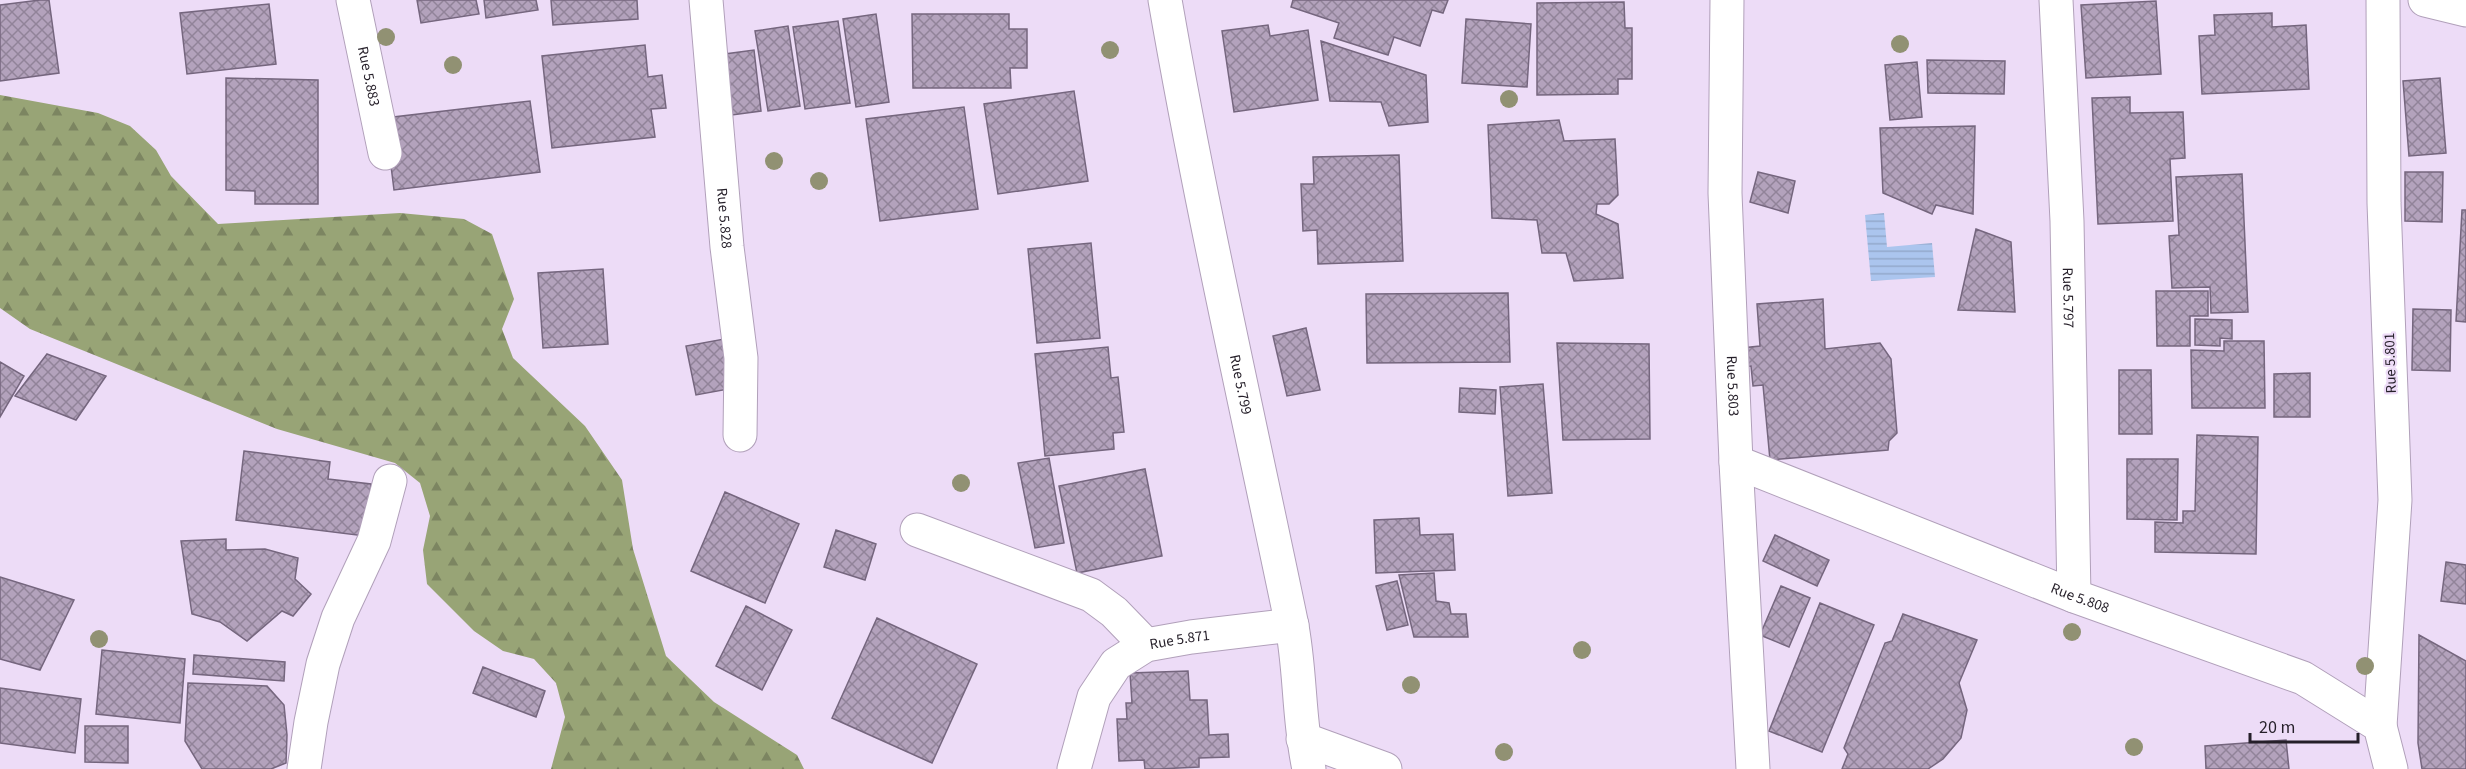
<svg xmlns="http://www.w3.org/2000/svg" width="2466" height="769" viewBox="0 0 2466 769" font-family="'Source Sans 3',sans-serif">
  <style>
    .forest { fill: url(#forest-firs) }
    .water { fill: url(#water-rules) }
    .building { fill: url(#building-cross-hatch); stroke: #75667e; stroke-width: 1.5 }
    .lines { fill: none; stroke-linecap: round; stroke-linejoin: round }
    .street-casing { stroke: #b1a0ba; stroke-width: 35 }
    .street { stroke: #fff; stroke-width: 33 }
    .tree { fill: #919173 }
    .labels { text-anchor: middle; stroke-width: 4.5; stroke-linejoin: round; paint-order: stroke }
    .street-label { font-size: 15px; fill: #251f29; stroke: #eddcf7 }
  </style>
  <defs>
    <pattern id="forest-firs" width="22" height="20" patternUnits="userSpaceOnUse" patternTransform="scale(1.5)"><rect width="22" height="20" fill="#98a476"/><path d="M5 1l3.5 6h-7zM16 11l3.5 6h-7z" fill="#7c8561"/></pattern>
    <pattern id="water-rules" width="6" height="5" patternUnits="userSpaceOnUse" patternTransform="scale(1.5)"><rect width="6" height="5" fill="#abc5ee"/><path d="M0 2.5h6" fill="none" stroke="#93a9cc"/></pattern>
    <pattern id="building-cross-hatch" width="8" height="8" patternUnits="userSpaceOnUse" patternTransform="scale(1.5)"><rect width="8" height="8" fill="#b3a2bc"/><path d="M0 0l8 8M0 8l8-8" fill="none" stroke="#918399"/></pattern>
  </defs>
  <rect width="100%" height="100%" fill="#eddcf7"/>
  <path class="forest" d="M0,95L98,113L130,126L156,150L171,176L218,224L400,213L464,219L492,234L514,299L502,329L513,358L585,426L622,480L633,549L666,656L714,702L797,755L804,769H551L565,717L556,683L534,659L503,651L474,631L427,584L423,550L430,516L420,483L395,463L277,429L30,329L0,308Z"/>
  <path class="water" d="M1884,213L1887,247L1932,243L1935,277L1871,281L1865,215Z"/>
  <path class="building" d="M40,0H49L59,73L0,81V5Z
    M417,0H476L479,14L421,23Z
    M484,0H536L538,10L486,18Z
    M551,0H637L638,19L553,25Z
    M1293,0H1448L1443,13L1432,10L1420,46L1394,37L1388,55L1334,38L1339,23L1291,7Z
    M2156,1L2161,74L2086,78L2081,5Z
    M1624,2L1625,28H1632V79H1618V94L1537,95V3Z
    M269,4L276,64L187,74L180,13Z
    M2272,13V27L2306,25L2309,89L2202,94L2199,36L2215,35L2214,15Z
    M876,14L889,102L856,107L843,19Z
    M912,14H1009V29H1027V68H1010L1011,88H913Z
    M1466,19L1531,24L1527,87L1462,83Z
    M838,21L850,103L805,109L793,27Z
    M1268,25L1270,36L1308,30L1318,100L1234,112L1222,31Z
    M788,26L800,106L768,111L755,31Z
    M1321,41L1426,75L1428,122L1389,126L1381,102L1330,101Z
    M645,45L648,77L662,75L666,108L651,109L655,137L552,148L542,56Z
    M754,50L761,111L732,115L725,54Z
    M1927,60L2005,61L2004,94L1928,93Z
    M1917,62L1922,117L1890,120L1885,65Z
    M226,78L318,80V204H255V191L226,190Z
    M2440,78L2446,153L2409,156L2403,81Z
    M1074,91L1088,181L998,194L984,104Z
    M2130,97V113L2183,112L2185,158L2170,159L2173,221L2098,224L2092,98Z
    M530,101L540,172L394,190L385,118Z
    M964,107L978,209L880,221L866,119Z
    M1559,120L1564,141L1615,139L1618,195L1609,204H1597L1596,214L1618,224L1623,278L1574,281L1566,253H1542L1537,220L1492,218L1488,125Z
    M1975,126L1973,214L1936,205L1932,214L1883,193L1880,128Z
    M1399,155L1403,261L1318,264L1317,230L1303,231L1301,184H1314L1313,157Z
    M1758,172L1795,181L1788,213L1750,202Z
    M2405,172H2443L2442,222L2405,221Z
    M2242,174L2248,312L2211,313L2210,287L2172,288L2169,236L2179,235L2176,177Z
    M2462,210H2466V322L2456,321Z
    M1976,229L2011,242L2015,312L1958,310Z
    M1091,243L1100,338L1037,343L1028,249Z
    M603,269L608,344L543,348L538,273Z
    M2156,291H2208V316H2190V346H2157Z
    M1508,293L1510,362L1367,363L1366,294Z
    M1823,299L1825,349L1880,343L1891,359L1897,433L1889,441L1888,450L1770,460L1763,385L1753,386L1751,366L1735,368L1732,349L1760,346L1757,304Z
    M2413,309L2451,310L2450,371L2412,370Z
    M2195,319L2232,320V339L2220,338V346L2195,345Z
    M1306,328L1320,390L1287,396L1273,336Z
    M724,339L734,388L696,395L686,346Z
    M2224,341H2264L2265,408H2192L2191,350L2224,351Z
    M1557,343L1649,344L1650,439L1563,440Z
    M1108,347L1111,378L1118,377L1124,432L1113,433L1114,449L1045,456L1035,354Z
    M47,354L106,376L76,420L15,396Z
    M0,362L24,376L0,417Z
    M2119,370H2151L2152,434H2119Z
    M2310,373V417H2274V374Z
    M1543,384L1552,493L1508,496L1500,387Z
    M1460,388L1496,390L1495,414L1459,412Z
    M2197,435L2258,437L2256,554L2155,552V522L2183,523V511H2195Z
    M244,451L330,462L328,479L371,484L365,536L236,520Z
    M1049,458L1064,543L1035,548L1018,463Z
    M2127,459H2178L2177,520L2127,519Z
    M1145,469L1162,556L1077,573L1059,486Z
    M725,492L799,524L765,603L691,571Z
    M1419,518L1420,535L1453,534L1455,570L1376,573L1374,520Z
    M836,530L876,544L865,580L824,567Z
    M1775,535L1829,560L1817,586L1763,561Z
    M226,539V550L265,549L298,558L295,579L311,594L293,616L282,611L247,641L220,622L192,614L181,541Z
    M2446,562L2466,565V604L2441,601Z
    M1434,573L1436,601L1449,603L1451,614H1466L1468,637H1414L1399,575Z
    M0,577L74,600L40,670L0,659Z
    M1397,581L1408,625L1387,630L1376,586Z
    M1781,586L1810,598L1789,647L1760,635Z
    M1820,603L1874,625L1822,752L1769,731Z
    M746,606L792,630L762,690L716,666Z
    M1903,614L1977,640L1959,683L1967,710L1961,738L1943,759L1928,769H1842L1848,754L1844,748L1885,643L1892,641Z
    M877,618L977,664L932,763L832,718Z
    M2419,635L2466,661V769H2422L2418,743Z
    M102,650L185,659L180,723L96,714Z
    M194,655L285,662L284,681L193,674Z
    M483,667L545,691L536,717L473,693Z
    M1188,671L1190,700H1207L1209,735L1228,734L1229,757L1199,758V767L1159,769H1145L1144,760L1119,761L1117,719H1127L1126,703H1132L1130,673Z
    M188,683L267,686L284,705L287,735L286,763L271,769H202L185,741Z
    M0,688L81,699L75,753L0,743Z
    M85,726H128V763L85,762Z
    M2286,740L2289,769H2206L2205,746Z"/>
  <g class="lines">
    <g class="street-casing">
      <g id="street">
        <path id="s1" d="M353,0L385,153"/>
        <path id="s2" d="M706,0L727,247L741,358L740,435"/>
        <path id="s3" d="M1165,0C1201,208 1248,414 1291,621C1301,669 1298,720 1309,769"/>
        <path id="s4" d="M1727,0L1725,193L1736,462L1753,769"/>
        <path id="s5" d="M2056,0L2067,221L2074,596"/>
        <path d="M2425,0L2466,10"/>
        <path id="s6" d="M1736,462L2074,596L2303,678L2380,726L2391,769"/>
        <path d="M917,530L1091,595L1114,612L1146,645"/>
        <path d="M2380,726L2395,500L2384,203L2383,0"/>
        <path d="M1303,739L1385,769"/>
        <path d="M304,769L311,722L323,664L338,618L374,541L390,481"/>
        <path id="s7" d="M1074,769L1094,697L1116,664L1146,645L1191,637L1292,625"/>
      </g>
    </g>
    <use href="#street" class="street"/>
  </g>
  <g class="tree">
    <circle cx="386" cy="37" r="9"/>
    <circle cx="1900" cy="44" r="9"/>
    <circle cx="1110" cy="50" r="9"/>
    <circle cx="453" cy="65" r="9"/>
    <circle cx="1509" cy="99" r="9"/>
    <circle cx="774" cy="161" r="9"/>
    <circle cx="819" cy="181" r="9"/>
    <circle cx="961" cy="483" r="9"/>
    <circle cx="2072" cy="632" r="9"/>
    <circle cx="99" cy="639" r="9"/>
    <circle cx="1582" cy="650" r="9"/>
    <circle cx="2365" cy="666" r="9"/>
    <circle cx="1411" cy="685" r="9"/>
    <circle cx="2134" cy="747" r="9"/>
    <circle cx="1504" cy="752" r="9"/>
  </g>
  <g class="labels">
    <g class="street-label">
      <text dy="5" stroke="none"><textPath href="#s1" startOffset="78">Rue 5.883</textPath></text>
      <text dy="5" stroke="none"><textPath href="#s2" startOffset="219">Rue 5.828</textPath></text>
      <text dy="5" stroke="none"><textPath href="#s5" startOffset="298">Rue 5.797</textPath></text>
      <text transform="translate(2390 363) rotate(-92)" y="5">Rue 5.801</text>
      <text dy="5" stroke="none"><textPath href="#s3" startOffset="392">Rue 5.799</textPath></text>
      <text dy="5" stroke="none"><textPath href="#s4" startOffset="386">Rue 5.803</textPath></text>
      <text dy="5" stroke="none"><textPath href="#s6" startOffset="370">Rue 5.808</textPath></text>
      <text dy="5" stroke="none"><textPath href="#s7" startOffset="184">Rue 5.871</textPath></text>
    </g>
  </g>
  <path d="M2250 733v9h108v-9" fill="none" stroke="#251f29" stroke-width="3"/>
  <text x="2259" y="733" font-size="18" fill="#251f29" stroke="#eddcf7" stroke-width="4.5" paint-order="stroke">20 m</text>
</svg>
